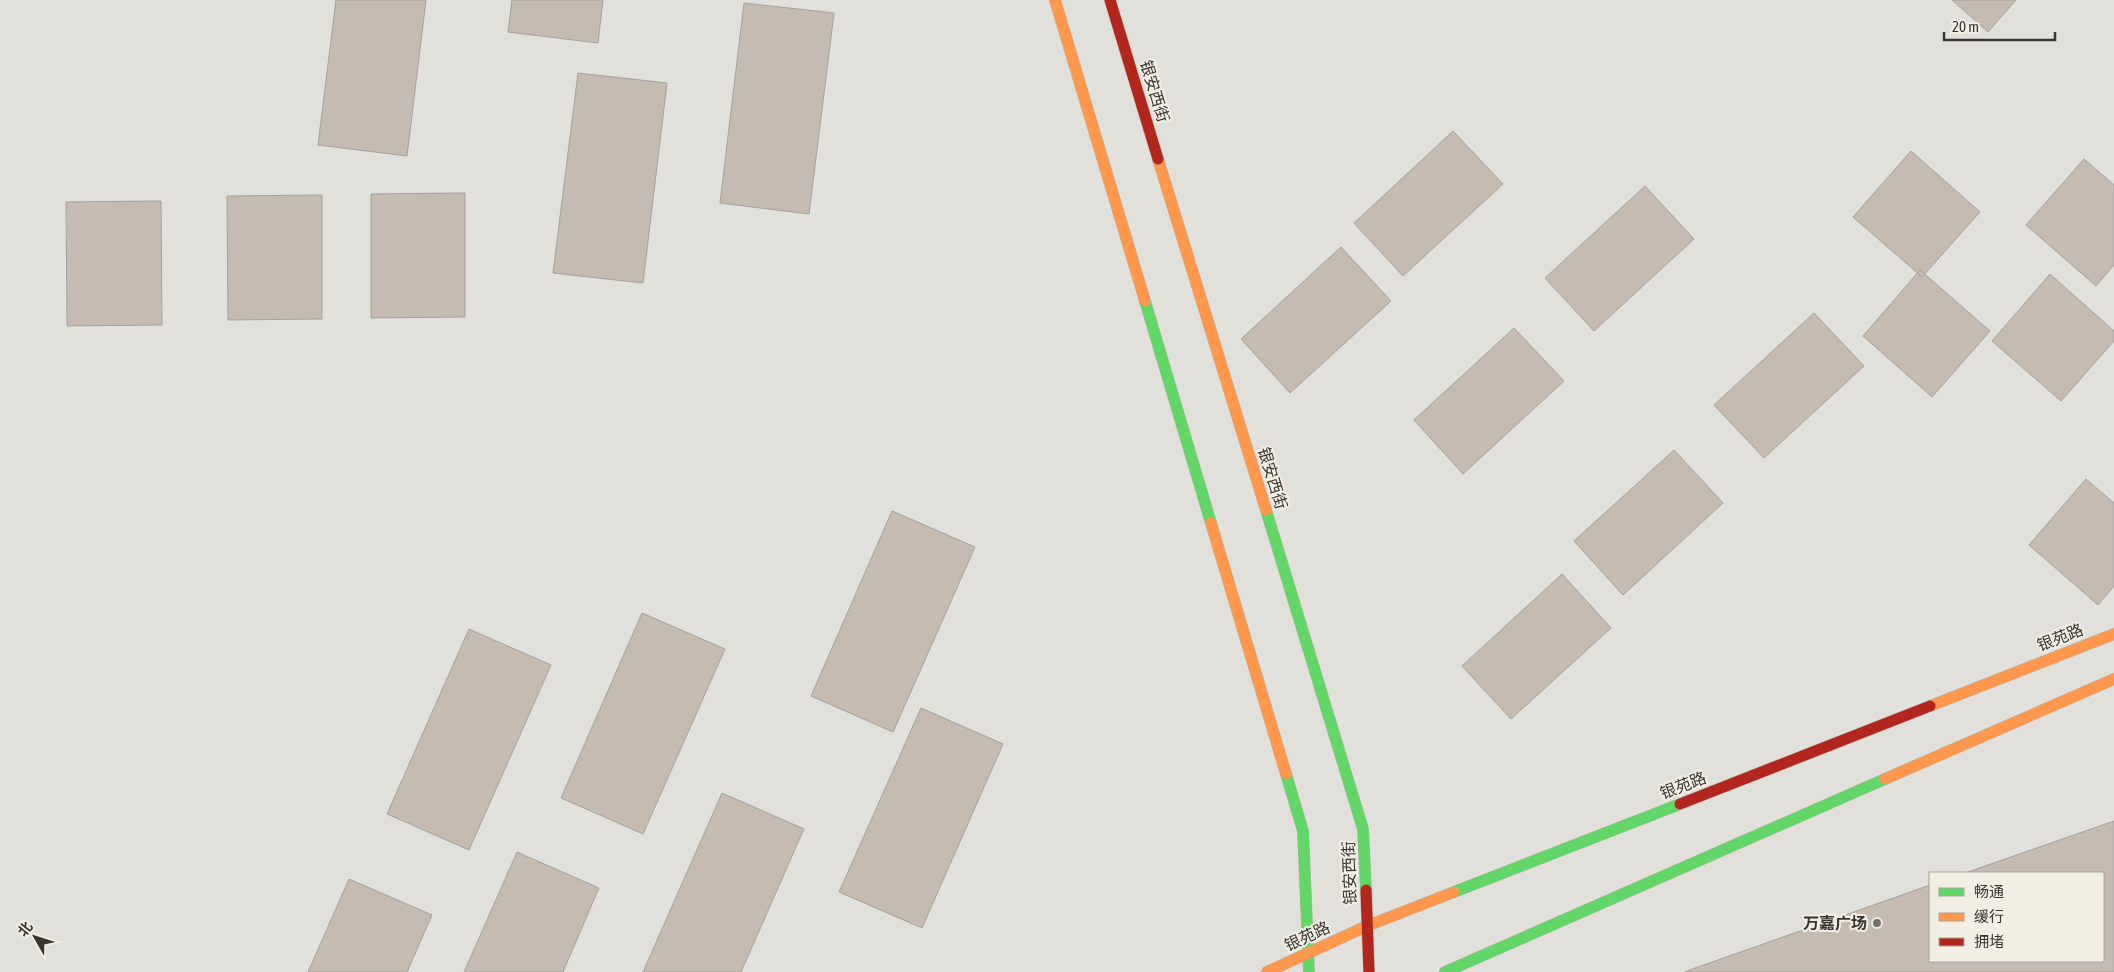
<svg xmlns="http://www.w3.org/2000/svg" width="2114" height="972" viewBox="0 0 2114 972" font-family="'Asap Condensed','Noto Sans SC',sans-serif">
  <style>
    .building { fill: #c5bbb1; stroke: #a4a29e }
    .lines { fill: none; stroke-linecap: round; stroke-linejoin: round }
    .fast-casing { stroke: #b6b5b0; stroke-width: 12 }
    .slow-casing { stroke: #b6b5b0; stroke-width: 12 }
    .jam-casing { stroke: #b6b5b0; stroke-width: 12 }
    .fast { stroke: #63d668; stroke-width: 11 }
    .slow { stroke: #ff974d; stroke-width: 11 }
    .jam { stroke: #b3261e; stroke-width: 11 }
    .poi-dot { fill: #73726d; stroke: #f3eee4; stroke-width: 2 }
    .labels { text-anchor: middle; stroke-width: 4; stroke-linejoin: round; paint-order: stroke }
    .street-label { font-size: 16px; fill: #373632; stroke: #f3eee4 }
    .poi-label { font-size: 16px; font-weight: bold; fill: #373632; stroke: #f3eee4; text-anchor: end }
  </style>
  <rect width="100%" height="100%" fill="#e2e0da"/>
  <path class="building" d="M336,0H426L407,156L318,145Z
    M512,0H603L598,43L508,32Z
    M1952,0H2016L1988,32Z
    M744,3L834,13L809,214L720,203Z
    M578,73L667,83L643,283L553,273Z
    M1453,131L1503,184L1403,276L1354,223Z
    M1911,151L1980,212L1922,277L1853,217Z
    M2084,159L2114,185V265L2096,286L2026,225Z
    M1645,186L1694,239L1594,331L1545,278Z
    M465,193V317L371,318V194Z
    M322,195V319L228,320L227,196Z
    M161,201L162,325L67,326L66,202Z
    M1341,247L1391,301L1290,393L1241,339Z
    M1920,270L1990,331L1932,397L1863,336Z
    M2050,274L2114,331V341L2061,401L1992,341Z
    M1814,313L1864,366L1764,458L1714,405Z
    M1514,328L1564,381L1463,474L1414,420Z
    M1674,450L1723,503L1623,595L1574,541Z
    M2086,479L2114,503V586L2098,605L2029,545Z
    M892,511L975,547L893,732L811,696Z
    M1562,574L1611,628L1511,719L1462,666Z
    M642,613L725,649L643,834L561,798Z
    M469,629L551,665L469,850L387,814Z
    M921,708L1003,744L922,928L839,892Z
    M722,793L804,829L741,972H643Z
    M2114,821V972H1684L1930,885V961H2103V873H1965Z
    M517,852L599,888L563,972H464Z
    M349,879L432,915L407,972H308Z"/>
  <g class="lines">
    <g class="fast-casing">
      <path id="fast" d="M1145,301L1211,523
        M1266,510L1363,829L1366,890
        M1286,774L1303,831L1309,972
        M1454,892L1680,804
        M1445,972L1885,779"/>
    </g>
    <g class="slow-casing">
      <path id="slow" d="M1055,0L1145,301
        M1158,159L1266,510
        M1211,523L1286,774
        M1930,706L2114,634
        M1885,779L2114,679
        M1267,972L1367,926L1454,892"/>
    </g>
    <g class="jam-casing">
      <path id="jam" d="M1110,0L1158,159
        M1680,804L1930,706
        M1366,890L1369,972"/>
    </g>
    <use href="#fast" class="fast"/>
    <use href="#slow" class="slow"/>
    <use href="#jam" class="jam"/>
  </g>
  <circle class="poi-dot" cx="1877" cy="923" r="5"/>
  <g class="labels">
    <g class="street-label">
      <text transform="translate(1155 91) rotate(73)" y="6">银安西街</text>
      <text transform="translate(1273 478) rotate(73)" y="6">银安西街</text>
      <text transform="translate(2060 637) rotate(-21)" y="6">银苑路</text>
      <text transform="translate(1683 785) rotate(-21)" y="6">银苑路</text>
      <text transform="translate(1349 873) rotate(-92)" y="6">银安西街</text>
      <text transform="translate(1307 936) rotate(-25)" y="6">银苑路</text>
    </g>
    <g class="poi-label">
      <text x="1867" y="929">万嘉广场</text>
    </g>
  </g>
  <rect x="1929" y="872" width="175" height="90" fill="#f3eee4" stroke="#a8a49d"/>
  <rect x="1939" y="888" width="25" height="8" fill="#63d668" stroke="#a8a49d"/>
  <text x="1974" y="897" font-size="15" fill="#373632">畅通</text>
  <rect x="1939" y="913" width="25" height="8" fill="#ff974d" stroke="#a8a49d"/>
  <text x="1974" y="922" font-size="15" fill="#373632">缓行</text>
  <rect x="1939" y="938" width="25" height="8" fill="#b3261e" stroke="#a8a49d"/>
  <text x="1974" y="947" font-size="15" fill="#373632">拥堵</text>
  <g transform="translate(35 937) rotate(309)" stroke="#f3eee4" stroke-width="4" paint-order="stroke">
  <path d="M0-4L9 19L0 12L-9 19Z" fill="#373632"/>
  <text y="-8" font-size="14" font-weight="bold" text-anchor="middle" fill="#373632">北</text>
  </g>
  <path d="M1944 32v8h111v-8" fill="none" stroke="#373632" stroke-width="2.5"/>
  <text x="1952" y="32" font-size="15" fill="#373632" stroke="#f3eee4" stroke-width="4" paint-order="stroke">20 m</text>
</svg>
